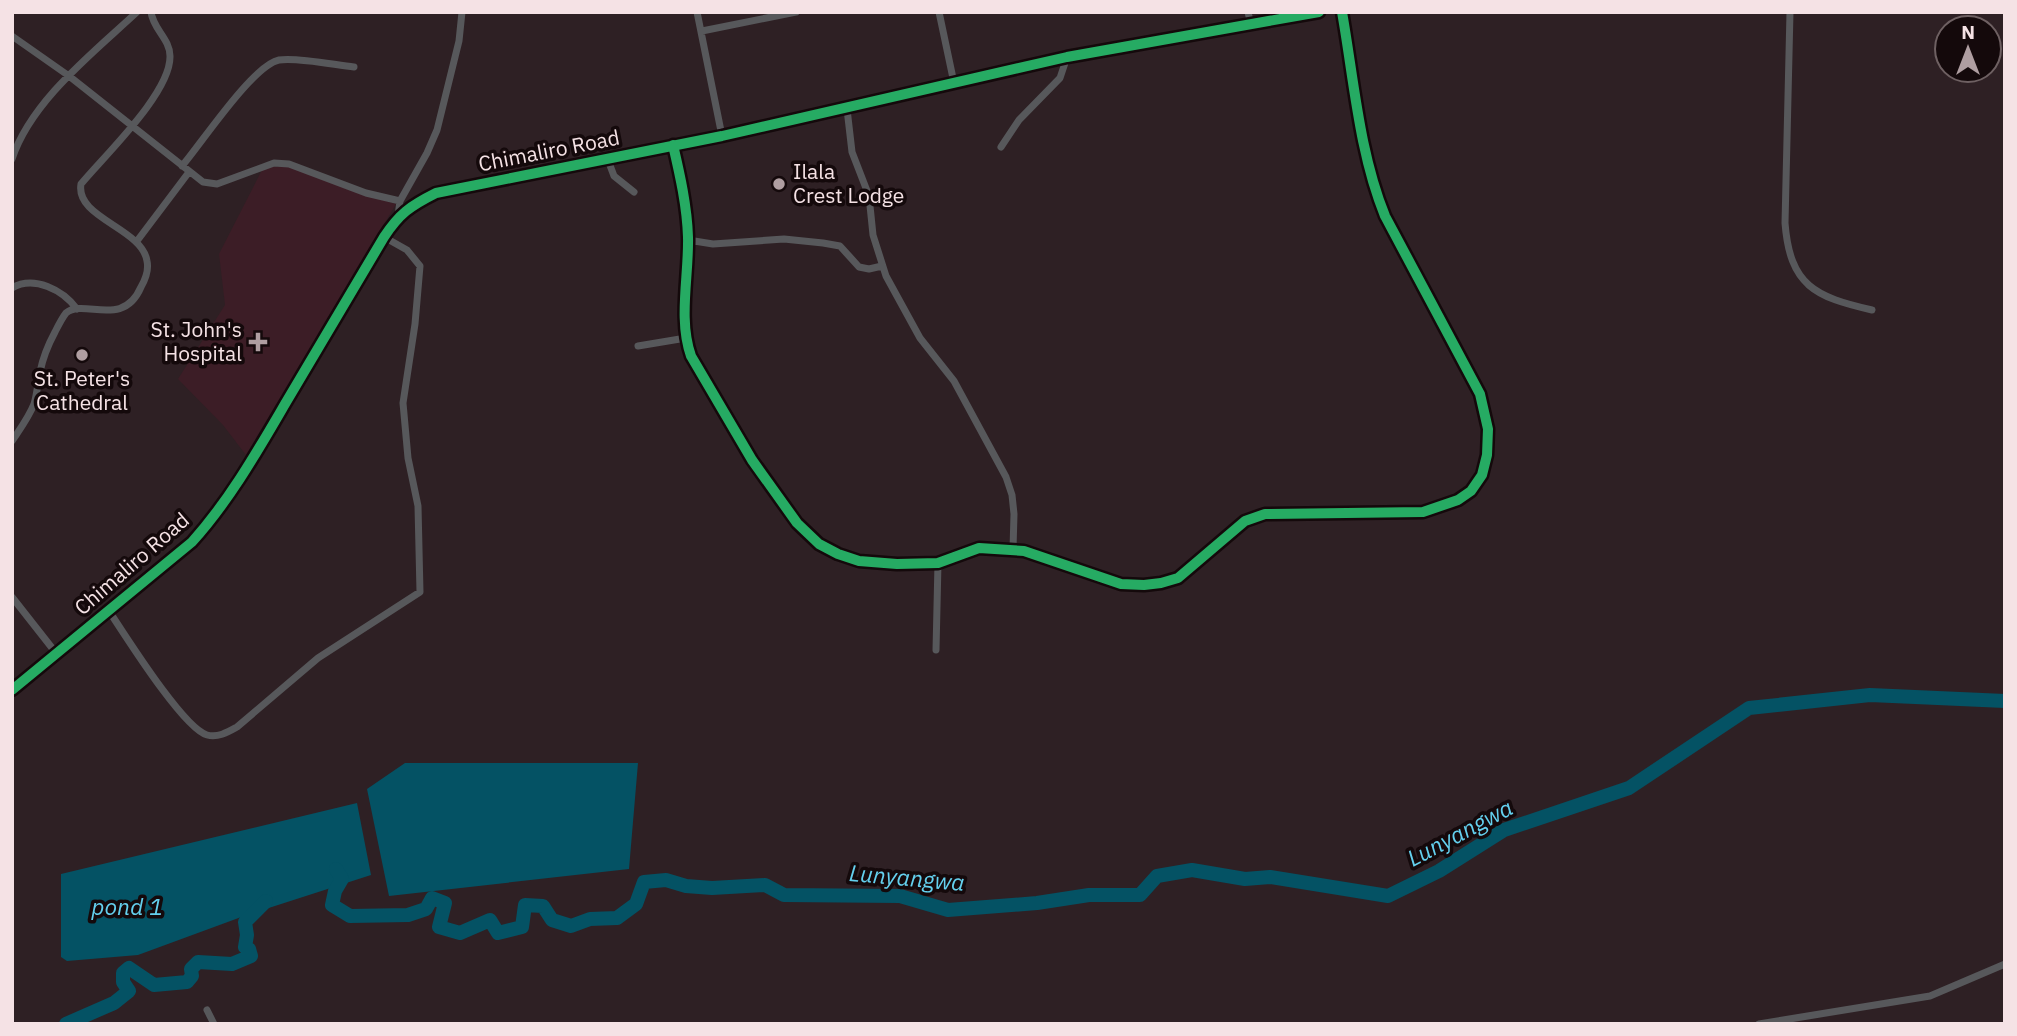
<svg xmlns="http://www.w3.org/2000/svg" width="2017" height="1036" viewBox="0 0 2017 1036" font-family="'IBM Plex Sans',sans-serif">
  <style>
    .built { fill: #3c1d26 }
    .water { fill: #045264 }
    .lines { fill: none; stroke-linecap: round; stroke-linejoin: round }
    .river { stroke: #045264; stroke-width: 14 }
    .street { stroke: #57585b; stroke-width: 7 }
    .secondary { stroke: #585c5f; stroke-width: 10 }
    .cycleway-casing { stroke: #14090b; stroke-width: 15 }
    .cycleway { stroke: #26ab63; stroke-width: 10 }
    .poi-dot { fill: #af9ea1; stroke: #14090b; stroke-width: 2.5 }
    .labels { text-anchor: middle; stroke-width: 7; stroke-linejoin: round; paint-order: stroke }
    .street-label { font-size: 21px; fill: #f5e2e5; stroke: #14090b }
    .poi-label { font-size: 21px; fill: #f5e2e5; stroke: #14090b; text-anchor: start }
    .water-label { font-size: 23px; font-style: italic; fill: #64d0ee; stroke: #14090b }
  </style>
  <rect width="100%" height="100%" fill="#2e2024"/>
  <path class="built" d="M291,165L346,188L396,204L246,455L223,425L178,379L225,305L219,254L263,168Z"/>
  <path class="water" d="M405,763H638L629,869L389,896L367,789Z
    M357,803L371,875L244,916L138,955L67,961L61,957V874Z"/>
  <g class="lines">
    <path class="river" d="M336,869L342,879L335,891L332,905L350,916L408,915L426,909L432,898L445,903L439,927L460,933L490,920L498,933L522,927L525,905L543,906L552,920L571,926L590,919L617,918L636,904L644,882L666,880L686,886L712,888L765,885L784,895L900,896L948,910L1037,903L1089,895H1140L1157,876L1192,870L1245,879L1270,877L1388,896L1439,871L1504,830L1629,788L1749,708L1870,695L2005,701
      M66,1024L114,1003L129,991L123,982V973L129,968L154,985L187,982L192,976L191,969L198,962L232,964L251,956L249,949L245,947L247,935L245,922L266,901"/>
    <path class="street" d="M697,12L722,136
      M939,12L954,83
      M1248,12L1251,25
      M1790,12L1785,223C1790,286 1815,297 1872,310
      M702,31L796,12
      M12,36L69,76L203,182L217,184L274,163L289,164L366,193L400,201
      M847,109L852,152L869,196L873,235L886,276L920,338L954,381L1006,477L1012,495L1014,514L1013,549
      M673,145C680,175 687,206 688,237C689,276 678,319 691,356L752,460L797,523L819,544L838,554L859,561L897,564L938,563L979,548L1024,551L1121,584L1144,585L1161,583L1178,578L1245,521L1265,514L1423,512L1458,500L1471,491L1482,475L1487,455L1488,429L1480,394L1385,216C1359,152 1354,80 1342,12
      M1001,147L1019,120L1060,78L1067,57
      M12,159C31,101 93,53 137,12
      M608,160L614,176L634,192
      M182,166C201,144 253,65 279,60C297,57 335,65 354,67
      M398,216L400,201L427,153L437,130L459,41L462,12
      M688,240L713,244L784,239L823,243L840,246L859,267L869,269L882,266
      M137,241L189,172
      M12,288C34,275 63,290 77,309
      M638,346L686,338
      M12,441C20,429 29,417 34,404C37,394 38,382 40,372C43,357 48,345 55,332C58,326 62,318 66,313C84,298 123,329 141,287C145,280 149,270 147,261C142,228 75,218 81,184C104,156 171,93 170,56C170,39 153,29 151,12
      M12,597L56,653
      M109,611C125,635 183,728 207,735C218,738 228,732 237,727L318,658L420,592L418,506L408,458L403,403L415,324L420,266L407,250L384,237
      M936,650L938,563
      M207,1010L214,1024
      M1759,1024L1930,996L2005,964"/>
    <path class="secondary" d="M12,690L192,542C229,501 257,452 285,404C318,349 351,293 384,237C399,214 410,206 436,193L722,136L1067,57L1319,12"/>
    <g class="cycleway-casing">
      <path id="cycleway" d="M673,145C680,175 687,206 688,237C689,276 678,319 691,356L752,460L797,523L819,544L838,554L859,561L897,564L938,563L979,548L1024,551L1121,584L1144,585L1161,583L1178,578L1245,521L1265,514L1423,512L1458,500L1471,491L1482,475L1487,455L1488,429L1480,394L1385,216C1359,152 1354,80 1342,12
        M12,690L192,542C229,501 257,452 285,404C318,349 351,293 384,237C399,214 410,206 436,193L722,136L1067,57L1319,12"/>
    </g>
    <use href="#cycleway" class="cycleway"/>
  </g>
  <g class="poi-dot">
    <circle cx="779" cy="184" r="7"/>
    <path d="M254.5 331.5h7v7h7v7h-7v7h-7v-7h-7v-7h7z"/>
    <circle cx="82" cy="355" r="7"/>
  </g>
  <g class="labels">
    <g class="street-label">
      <text transform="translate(549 151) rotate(-11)" y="7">Chimaliro Road</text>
      <text transform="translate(132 564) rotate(-41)" y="7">Chimaliro Road</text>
    </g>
    <g class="poi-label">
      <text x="793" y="179">Ilala<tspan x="793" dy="24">Crest Lodge</tspan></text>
      <text x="242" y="337" text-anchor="end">St. John's<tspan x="242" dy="24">Hospital</tspan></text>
      <text x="82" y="386" text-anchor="middle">St. Peter's<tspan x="82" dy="24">Cathedral</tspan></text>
    </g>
    <g class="water-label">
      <text transform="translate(1460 833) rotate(-28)" y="8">Lunyangwa</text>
      <text transform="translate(907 878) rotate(5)" y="8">Lunyangwa</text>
      <text x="127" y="915">pond 1</text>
    </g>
  </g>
  <rect width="2017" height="1036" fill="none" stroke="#f5e2e5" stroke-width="28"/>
  <g transform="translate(1968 49)"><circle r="33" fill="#14090b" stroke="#6e6062" stroke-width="2"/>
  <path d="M0-5L12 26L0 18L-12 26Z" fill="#af9ea1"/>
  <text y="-10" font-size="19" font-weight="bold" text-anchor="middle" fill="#f5e2e5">N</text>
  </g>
</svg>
